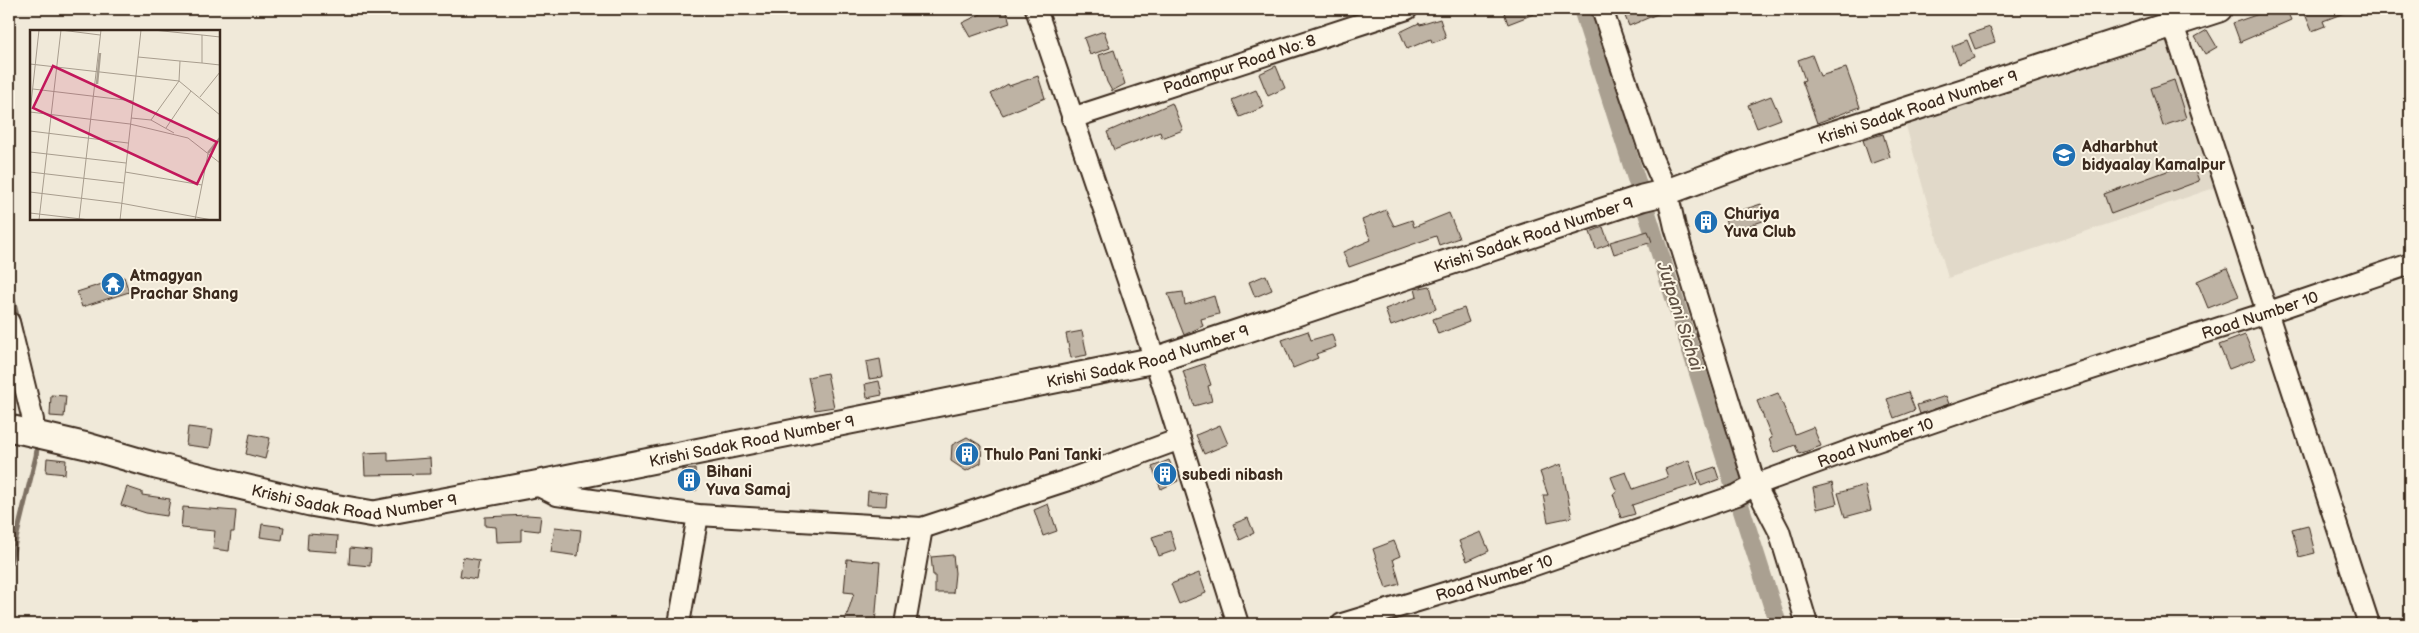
<svg xmlns="http://www.w3.org/2000/svg" width="2419" height="633" viewBox="0 0 2419 633" font-family="'Balsamiq Sans',sans-serif">
  <style>
    .built { fill: #e1d9c9 }
    .lines { fill: none; stroke-linecap: round; stroke-linejoin: round }
    .stream { stroke: #7e7163; stroke-width: 5 }
    .canal { stroke: #aaa091; stroke-width: 18 }
    .building { fill: #beb3a4; stroke: #3b2a1e }
    .minor-casing { stroke: #3b2a1e; stroke-width: 24 }
    .tertiary-casing { stroke: #3b2a1e; stroke-width: 29 }
    .minor { stroke: #fcf5e5; stroke-width: 20 }
    .tertiary { stroke: #fcf5e5; stroke-width: 25 }
    .labels { text-anchor: middle; stroke-width: 4; stroke-linejoin: round; paint-order: stroke }
    .street-label { font-size: 16px; fill: #3b2a1e; stroke: #fcf5e5 }
    .poi-label { font-size: 16px; font-weight: bold; fill: #3b2a1e; stroke: #fcf5e5; text-anchor: start }
    .water-label { font-size: 18px; font-style: italic; fill: #625346; stroke: #fcf5e5 }
    .inset-river { fill: none; stroke: #aaa091; stroke-width: 2.5 }
    .inset-road { fill: none; stroke: #a89d8e; stroke-width: 1 }
    .view { fill: #c2185b; fill-opacity: 0.15; stroke: #c2185b; stroke-width: 2.5 }
    .inset-edge { fill: none; stroke: #3b2a1e; stroke-width: 2.5 }
  </style>
  <rect width="100%" height="100%" fill="#f0e9d9"/>
  <filter id="ink" filterUnits="userSpaceOnUse"><feTurbulence type="fractalNoise" baseFrequency=".02" numOctaves="2"/><feDisplacementMap in="SourceGraphic" scale="10" xChannelSelector="R" yChannelSelector="G"/><feConvolveMatrix kernelMatrix="1 2 1 2 8 2 1 2 1" color-interpolation-filters="sRGB"/></filter>
  <g filter="url(#ink)">
    <path class="built" d="M2166,32L2226,184L1948,278L1906,126Z"/>
    <g class="lines">
      <path class="stream" d="M9,283L21,332
        M9,568L36,456L38,442"/>
      <path class="canal" d="M1582,9L1778,624"/>
    </g>
    <path class="building" d="M981,9H1006L1010,23L970,37L962,23L983,13Z
      M1503,9H1544V10L1508,24Z
      M1622,9H1669L1629,26Z
      M2273,9H2286L2291,20L2240,42L2233,23Z
      M2318,9H2351L2352,10L2323,21L2325,26L2312,31L2305,14Z
      M1440,19L1446,38L1432,43L1431,39L1407,49L1400,32L1419,23L1420,25Z
      M1990,27L1995,42L1975,49L1969,34Z
      M2207,30L2217,47L2205,54L2195,37Z
      M1104,31L1110,48L1090,55L1084,38Z
      M1967,40L1974,58L1959,64L1952,46Z
      M1114,50L1125,84L1112,91L1107,82L1099,55Z
      M1812,55L1820,76L1846,68L1860,107L1817,123L1802,81L1805,80L1798,60Z
      M1276,66L1285,88L1268,96L1259,74Z
      M1038,76L1045,98L1003,115L991,94L1008,84L1009,86Z
      M2174,80L2186,118L2163,126L2151,88Z
      M1256,90L1264,107L1240,117L1232,100Z
      M1771,96L1781,119L1757,128L1748,105Z
      M1172,103L1183,130L1162,138L1160,132L1114,150L1107,132Z
      M1883,134L1890,157L1871,164L1863,140Z
      M2192,162L2199,181L2111,214L2104,194Z
      M1761,204L1766,220L1729,232L1724,216Z
      M1386,210L1394,226L1412,220L1414,227L1449,213L1459,238L1439,245L1436,236L1349,267L1343,252L1371,240L1362,220Z
      M1603,227L1609,244L1596,249L1590,232Z
      M1648,231L1652,242L1614,254L1610,242Z
      M2227,268L2239,296L2208,308L2197,281Z
      M1266,275L1272,290L1255,297L1249,282Z
      M124,277L129,292L82,307L77,292Z
      M1430,286L1436,309L1391,326L1385,309L1417,297L1415,289Z
      M1183,292L1185,305L1214,296L1219,314L1201,319L1203,326L1184,335L1168,294Z
      M1464,308L1469,322L1438,334L1433,319Z
      M1082,331L1087,355L1071,358L1066,334Z
      M1308,331L1311,340L1332,334L1336,347L1316,354L1318,358L1293,368L1282,340Z
      M2245,335L2255,359L2229,369L2219,345Z
      M880,359L883,377L869,379L866,362Z
      M1204,364L1211,385L1208,386L1212,401L1194,406L1183,371Z
      M827,373L834,407L815,410L808,377Z
      M879,381L882,395L867,398L865,384Z
      M1908,392L1915,410L1894,418L1887,399Z
      M1778,393L1795,434L1813,427L1821,446L1799,454L1795,445L1774,453L1769,439L1772,438L1757,401Z
      M51,395L66,396L64,417L50,416Z
      M1946,396L1949,404L1920,414L1917,405Z
      M1220,425L1228,444L1204,454L1196,435Z
      M188,427L213,430L210,448L186,445Z
      M250,434L270,438L265,459L246,454Z
      M967,437L982,446L981,463L966,471L951,461L952,445Z
      M388,452V461L430,458L431,474L365,475L364,453Z
      M47,458L66,460L65,474L46,472Z
      M1169,460L1178,481L1161,489L1152,467Z
      M1689,460L1697,484L1632,505L1635,514L1621,518L1613,494L1617,492L1611,477L1626,472L1633,489L1668,477L1665,469Z
      M1561,464L1572,517L1548,522L1543,495H1548L1540,472Z
      M1715,467L1719,479L1701,486L1697,473Z
      M695,469L697,490L684,491L682,470Z
      M1832,483L1837,504L1817,509L1813,488Z
      M1865,485L1871,510L1845,517L1838,493Z
      M127,487L142,492V495L170,499L167,516L146,513L121,505Z
      M868,491L887,493L886,506L867,505Z
      M1048,504L1057,531L1043,536L1034,510Z
      M183,507L236,511L234,532H231L229,551L213,549L215,531L181,528Z
      M528,515L541,516L539,531L521,529V541L497,542L496,527L485,526V517Z
      M1248,518L1254,533L1240,540L1233,524Z
      M262,524L284,527L282,540L260,537Z
      M2308,525L2315,553L2299,557L2292,529Z
      M555,527L581,530L578,556L551,552Z
      M1170,531L1176,550L1159,556L1152,537Z
      M1481,532L1489,551L1467,561L1459,541Z
      M308,534L338,536L337,552L307,550Z
      M1394,541L1400,556L1393,559L1400,584L1386,588L1373,549Z
      M350,548L371,550L370,566L349,564Z
      M953,555L955,573L953,593H935V575H933L931,557Z
      M463,557L479,560L476,579L460,576Z
      M847,559L880,562L875,624H844L854,593L844,592Z
      M1199,573L1206,593L1179,604L1171,584Z"/>
    <g class="lines">
      <g class="minor-casing">
        <g id="minor">
          <path d="M1036,9L1155,360L1238,624"/>
          <path d="M1602,9L1652,158L1667,192L1675,227L1755,485L1779,531L1807,624"/>
          <path d="M2168,9L2369,624"/>
          <path id="s1" d="M1072,118L1407,9"/>
          <path d="M9,322L33,420V433"/>
          <path d="M535,484L557,495L698,515L922,528L1071,479L1180,439"/>
          <path d="M679,624L698,515"/>
          <path d="M905,624L922,528"/>
          <path id="s2" d="M1342,624L1520,570L1737,495L1755,485L1851,450L2026,390L2266,313L2410,264"/>
        </g>
      </g>
      <g class="tertiary-casing">
        <g id="tertiary">
          <path id="s3" d="M9,428L87,446L156,466L310,503L374,514L535,484L1155,360L1642,198L1667,192L1759,158L2219,9"/>
        </g>
      </g>
      <use href="#minor" class="minor"/>
      <use href="#tertiary" class="tertiary"/>
    </g>
  </g>
  <defs>
    <g id="school-disc" transform="scale(1.25)"><circle r="9.5" fill="#1f6fb2" stroke="#fcf5e5"/><path d="M0-5L7-2L0 1L-7-2ZM-4 1L0 2.5L4 1V4Q0 6-4 4Z" fill="#fff"/></g>
    <g id="building-disc" transform="scale(1.25)"><circle r="9.5" fill="#1f6fb2" stroke="#fcf5e5"/><path d="M-4-6H4V6H1V3H-1V6H-4ZM-2.5-4.3h1.7v1.8h-1.7ZM.8-4.3h1.7v1.8H.8ZM-2.5-1h1.7V.8h-1.7ZM.8-1h1.7V.8H.8Z" fill="#fff"/></g>
    <g id="temple-disc" transform="scale(1.25)"><circle r="9.5" fill="#1f6fb2" stroke="#fcf5e5"/><path d="M0-6L5-2H3V0L6.5 2.5H4V6H1.5V3h-3V6H-4V2.5H-6.5L-3 0V-2H-5Z" fill="#fff"/></g>
  </defs>
  <g fill-rule="evenodd">
    <use href="#school-disc" x="2064" y="155"/>
    <use href="#building-disc" x="1706" y="222"/>
    <use href="#temple-disc" x="113" y="284"/>
    <use href="#building-disc" x="967" y="454"/>
    <use href="#building-disc" x="1165" y="474"/>
    <use href="#building-disc" x="689" y="480"/>
  </g>
  <g class="labels">
    <g class="street-label">
      <text dy="6" stroke="none"><textPath href="#s1" startOffset="176">Padampur Road No: 8</textPath></text>
      <text dy="6" stroke="none"><textPath href="#s3" startOffset="1975">Krishi Sadak Road Number 9</textPath></text>
      <text dy="6" stroke="none"><textPath href="#s3" startOffset="1570">Krishi Sadak Road Number 9</textPath></text>
      <text dy="6" stroke="none"><textPath href="#s2" startOffset="969">Road Number 10</textPath></text>
      <text dy="6" stroke="none"><textPath href="#s3" startOffset="1165">Krishi Sadak Road Number 9</textPath></text>
      <text dy="6" stroke="none"><textPath href="#s3" startOffset="760">Krishi Sadak Road Number 9</textPath></text>
      <text dy="6" stroke="none"><textPath href="#s2" startOffset="564">Road Number 10</textPath></text>
      <text dy="6" stroke="none"><textPath href="#s3" startOffset="355">Krishi Sadak Road Number 9</textPath></text>
      <text dy="6" stroke="none"><textPath href="#s2" startOffset="159">Road Number 10</textPath></text>
    </g>
    <g class="poi-label">
      <text x="2082" y="152">Adharbhut<tspan x="2082" dy="18">bidyaalay Kamalpur</tspan></text>
      <text x="1724" y="219">Churiya<tspan x="1724" dy="18">Yuva Club</tspan></text>
      <text x="130" y="281">Atmagyan<tspan x="130" dy="18">Prachar Shang</tspan></text>
      <text x="984" y="460">Thulo Pani Tanki</text>
      <text x="706" y="477">Bihani<tspan x="706" dy="18">Yuva Samaj</tspan></text>
      <text x="1182" y="480">subedi nibash</text>
    </g>
    <g class="water-label">
      <text transform="translate(1680 316) rotate(72)" y="6">Jutpani Sichai</text>
    </g>
  </g>
  <g transform="translate(30 30)">
    <rect width="190" height="190" fill="#f0e9d9"/>
    <path class="inset-river" d="M67,54L70,23M178,123L190,108"/>
    <path class="inset-road" d="M31,0L70,5M123,0L172,5M108,27L150,31M172,33L190,35M0,34L149,51L190,85M3,59L103,71M170,67L190,42M0,82L100,94L158,108L190,133M0,83L9,0M101,88L121,90L144,103M121,90L149,51L150,31L172,33V5L190,7M136,98L161,61M0,101L98,113M0,122L96,133M0,142L94,153M95,142L172,155M0,162L90,173L182,190M0,183L60,190M9,190L31,0M49,190L71,0M90,190L111,0M165,190L178,124"/>
    <path class="view" d="M23,36L187,112L167,154L3,78Z"/>
    <rect width="190" height="190" class="inset-edge"/>
  </g>
  <rect width="2419" height="633" fill="none" stroke="#fcf5e5" stroke-width="30"/>
  <rect x="15" y="15" width="2389" height="603" fill="none" stroke="#3b2a1e" stroke-width="2" filter="url(#ink)"/>
</svg>
